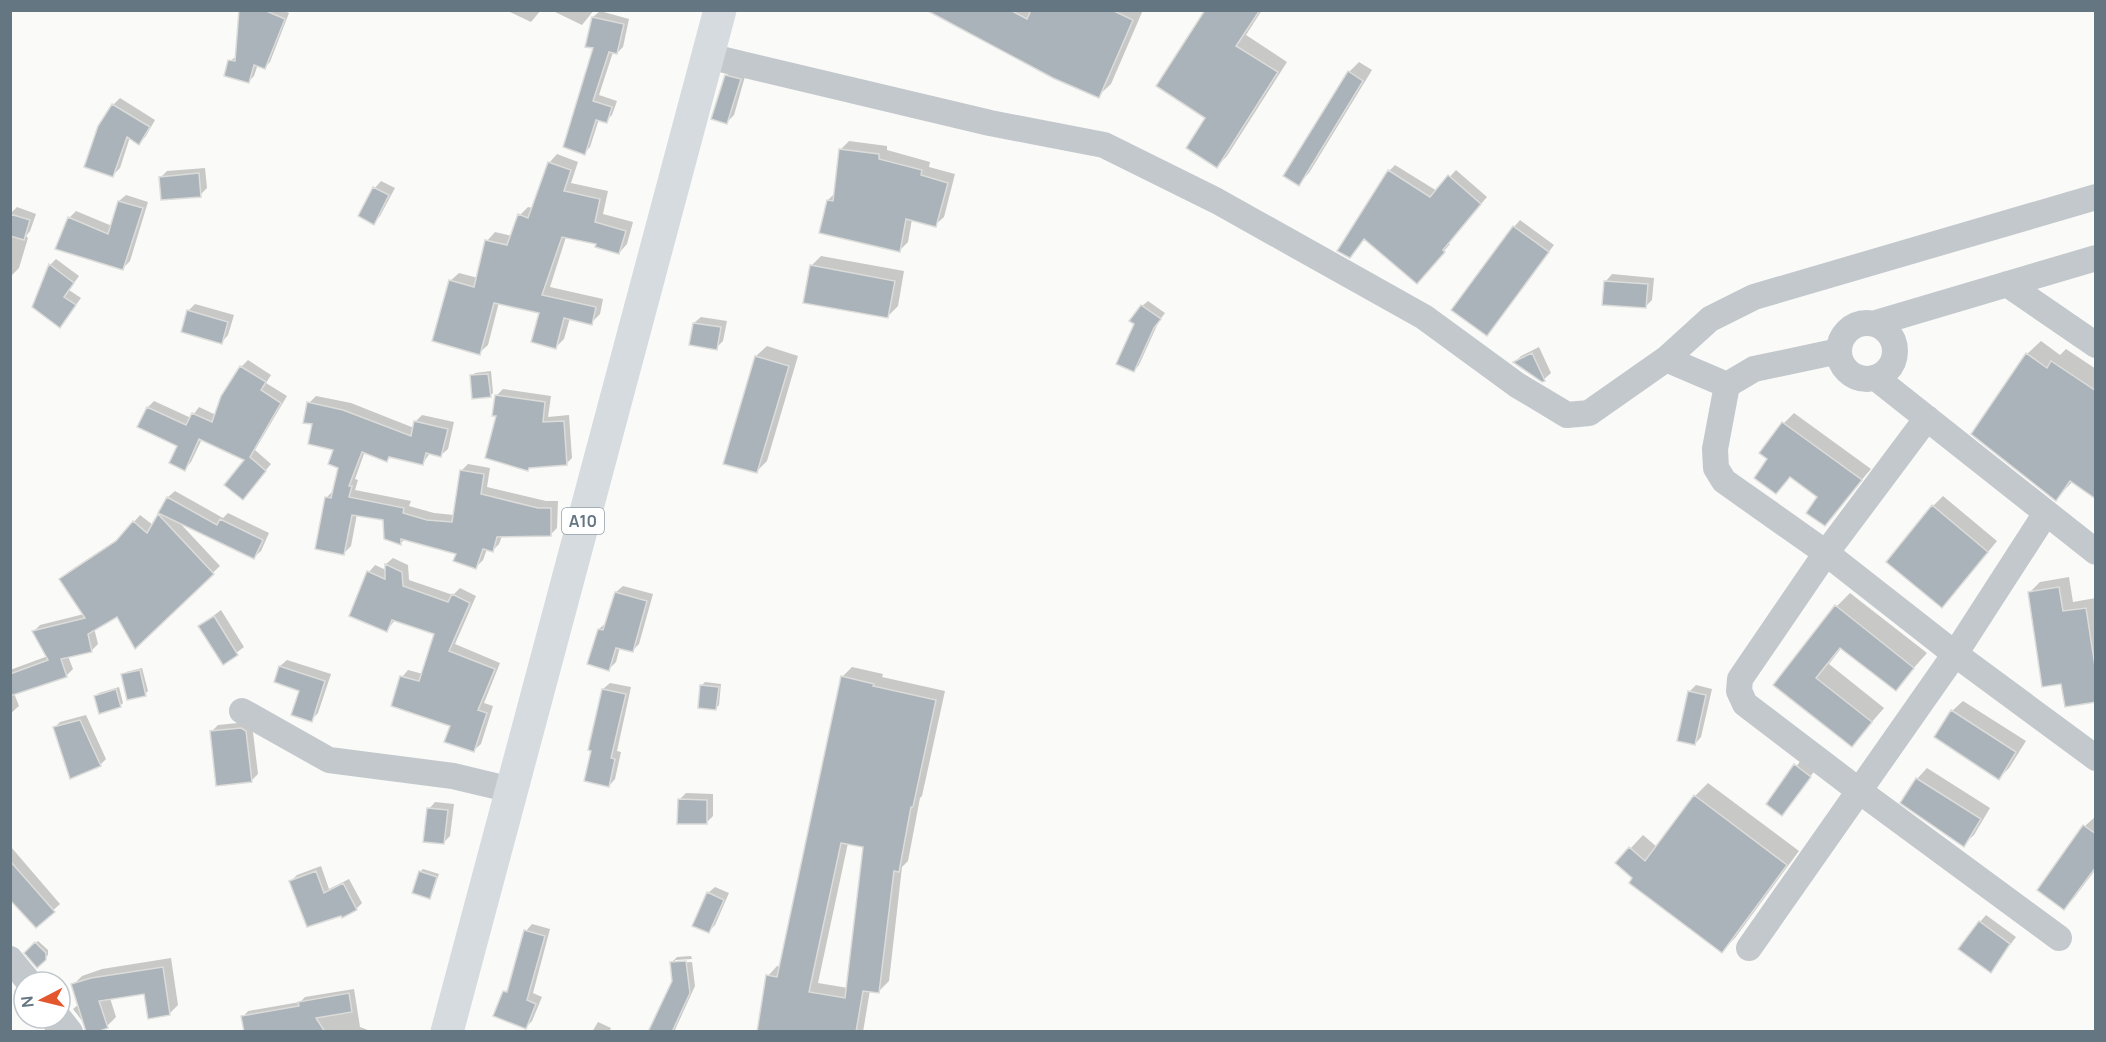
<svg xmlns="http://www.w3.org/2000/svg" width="2106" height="1042" viewBox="0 0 2106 1042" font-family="Manrope,sans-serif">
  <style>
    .shadow { fill: #0003; fill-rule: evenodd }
    .building { fill: #aab3b9; stroke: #dcdcda; stroke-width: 1.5; fill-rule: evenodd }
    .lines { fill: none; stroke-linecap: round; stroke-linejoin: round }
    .minor { stroke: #c3c8cc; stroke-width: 26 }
    .highway { stroke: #d6dbdf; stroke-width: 33 }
    .labels { text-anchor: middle; stroke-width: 6; stroke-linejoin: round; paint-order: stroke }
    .shield { fill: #fff; stroke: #939fa8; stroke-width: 1.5 }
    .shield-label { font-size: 16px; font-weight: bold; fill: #657683 }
  </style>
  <rect width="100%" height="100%" fill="#fafaf8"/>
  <path class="shadow" d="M241,10H282L289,13L270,62L265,67L258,64L254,76L249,81L230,61L237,56Z
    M511,10H541L531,22L510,12Z
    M551,10H594L582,25Z
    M930,10H1143L1111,84L1098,96Z
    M1207,10H1262L1246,35L1287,62L1227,156L1217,166L1207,118Z
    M600,11L629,19L623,47L617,53L613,52L599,95L617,101L612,115L606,121L599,119L590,147L584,153L595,47L593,17Z
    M1359,62L1372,70L1309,173L1298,184L1349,72Z
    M733,69L746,73L734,115L727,122L726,76Z
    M120,98L155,120L146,136L139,143L130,137L120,168L113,175V105Z
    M849,141L887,146V150L930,162L929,167L955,174L944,217L935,225L912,219L908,242L899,251L828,200L835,193L840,150Z
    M557,154L578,162L571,183L608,191L603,214L633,222L627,244L619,253L598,243L566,237L550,287L603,299L600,314L591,323L570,318L564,339L556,347L540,312L499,302L488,345L479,353L450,281L459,273L478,278L487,241L495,232L512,236L520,215L528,207L533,208L549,163Z
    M1395,165L1437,191L1456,170L1487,197L1448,243L1450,244L1423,276L1365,238L1350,256L1389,171Z
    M205,168L207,188L200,195L160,178L167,171Z
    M381,181L395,188L380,216L374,223L375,188Z
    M126,195L148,202L130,261L123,268L69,218L76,211L112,226L119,201Z
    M17,207L36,214L30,231L26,236L28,238L19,268L12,275L10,274V214Z
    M1520,220L1554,245L1487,334L1514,227Z
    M821,256L904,271L898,306L888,316L811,266Z
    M56,259L79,276L69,290L81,298L65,320L50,265Z
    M1612,274L1654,278L1652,300L1645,307L1606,281Z
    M1148,301L1165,313L1159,321L1139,365L1134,371L1142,306Z
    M195,304L234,315L228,335L222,342L188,311Z
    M701,317L727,321L723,341L716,348L694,323Z
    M2041,341L2060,355L2066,349L2096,369V497L2073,481L2056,499L2027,354Z
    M767,346L798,356L767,461L756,472V356Z
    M1539,347L1551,373L1542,381L1515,362L1521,356Z
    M248,360L271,375L266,383L287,396L255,450L271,464L249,491L247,459L202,439L191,462L185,469L179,445L148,407L154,401L191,418L199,407L216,415L241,367Z
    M491,371L493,393L490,396L472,376L475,373Z
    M503,389L551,396L548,417L569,415L572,458L566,464L498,415L497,395Z
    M316,396L351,403L414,428L415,422L422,415L454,422L448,449L441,455L430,453L423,463L391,456L387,460L365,451L355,479L358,480L355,490L411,501L409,506L434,513L454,515L461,471L468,464L490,468L487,487L546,501H558L557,528L550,535L502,536L499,544L492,551L487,549L483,560L476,567L458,553L406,538L401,543L385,538V519L357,514L351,546L344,553L326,498L333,491L340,467L335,449L313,423L309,403Z
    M1794,413L1871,469L1824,524L1819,497L1791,476L1776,492L1770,459L1762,453L1784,423Z
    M175,491L223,518L228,513L269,533L261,551L254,557L177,520L220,566L135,646L117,615L94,628L98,644L91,651L68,656L73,669L66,676L14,693L19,706L10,714V670L48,656L34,631L40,625L84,614L61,579L68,572L121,537L140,515L153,525L168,497Z
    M1943,496L1997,541L1952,596L1933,506Z
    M393,558L408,565L409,580L453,595L460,588L476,596L455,644L500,663L484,703L493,706L481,744L474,750L452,725L402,677L408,670L423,674L436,633L395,620L387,630L369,572L375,565L386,570V564Z
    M2069,577L2073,602L2096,598V701L2063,682L2030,592L2040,582Z
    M623,586L653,594L639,644L632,651L620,647L616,662L609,669L599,629L606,623L616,592Z
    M1850,593L1927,653L1895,689L1842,647L1829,664L1884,708L1852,745L1775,685L1837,606Z
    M221,610L244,647L223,663L200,626Z
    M287,660L331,674L318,713L311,720L301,690L280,666Z
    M852,667L883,674L882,677L945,691L922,796L920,798L908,861L902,867L889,981L879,991L870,990L863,1032H758L768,976L777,966L781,967L842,677ZM848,843L864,846L848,988L818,983Z
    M142,668L148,691L145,694L123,675L126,672Z
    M705,682L721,684L719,705L716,708L702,685Z
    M610,683L631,687L617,751L621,752L615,779L609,786L603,689Z
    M1696,685L1712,689L1701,737L1695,744L1689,692Z
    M119,687L123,703L120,706L96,696L99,693Z
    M1963,701L2026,741L2009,768L1999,778L1952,711Z
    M86,715L106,759L100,765L54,728L60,722Z
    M248,722L252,724L258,774L251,781L211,732L218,725Z
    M1802,759L1816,769L1782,814L1768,803Z
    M1927,768L1990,808L1974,835L1963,845L1917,779Z
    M1708,783L1799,851L1735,938L1722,951L1617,863L1643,835L1657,847L1695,796Z
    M686,793L713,794V816L706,823L679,800Z
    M435,802L454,804L450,836L443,843L429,809Z
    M2096,816V869L2074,898L2064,908L2039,889L2085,826Z
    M11,847L60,904L36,926L10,897Z
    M321,866L329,889L349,879L362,903L356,909L291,881L297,875Z
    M423,869L439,874L432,894L429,897L420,872Z
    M715,887L729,893L715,925L709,931L708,893Z
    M1986,915L2016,937L1990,971L1980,922Z
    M532,924L550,929L533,993L542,997L532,1021L525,1028L505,992L511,986L526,931Z
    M38,941L48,950V955L37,966L26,953Z
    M691,956L692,959L675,960V963L692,962L695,986L674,1032H650L673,981L671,963L677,957Z
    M171,958L178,1005L169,1014L145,992L110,998L116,1017L107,1026L83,1022L73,1009L79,1004L73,985L82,976L102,969Z
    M354,989L360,1027L373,1032H245L243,1017L248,1011L300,1002L305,997Z
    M47,1018L62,1032H46L42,1023Z
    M598,1022L611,1028L609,1032H592Z"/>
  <path class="building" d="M239,10H264L285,19L265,69L254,65L249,83L224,76L228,60L235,61Z
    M926,10H1010L1027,19L1031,10H1112L1133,20L1099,98L1053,78Z
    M1205,10H1260L1236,46L1278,72L1217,168L1186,148L1205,118L1156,86Z
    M592,17L624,24L617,54L609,52L593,101L612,107L607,123L596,120L585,155L563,147L593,48L585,47Z
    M1348,71L1363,81L1299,186L1283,176Z
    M725,75L741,79L727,124L711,119Z
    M112,104L150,127L139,145L127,137L113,177L84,167L98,126Z
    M839,149L879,154V159L922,170L921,175L948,183L936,227L906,219L900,252L819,233L827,200L833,201Z
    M548,162L571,170L564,191L600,199L595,222L626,231L619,254L595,247L596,244L562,237L542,295L596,307L592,325L564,318L556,349L531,342L539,313L494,303L480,355L432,341L449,280L474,287L485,240L507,245L518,214L528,218Z
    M1388,170L1430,197L1448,175L1481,204L1443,250L1445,252L1417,284L1364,239L1350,258L1337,251Z
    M199,173L201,197L161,200L159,177Z
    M373,187L389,195L374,225L358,216Z
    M118,201L143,208L123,270L55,249L68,217L108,234Z
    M10,214L30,220L24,240L10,236Z
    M1513,226L1549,252L1487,336L1451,310Z
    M49,264L74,283L64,297L76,305L60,328L32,307Z
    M810,265L895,281L888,318L803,303Z
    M1604,281L1648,284L1646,308L1602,305Z
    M1141,305L1161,319L1154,328L1134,372L1116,364L1134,324L1129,321Z
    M187,310L228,322L222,344L181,332Z
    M693,323L721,327L717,350L689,345Z
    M1532,353L1545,381L1542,382L1513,362Z
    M2026,353L2047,368L2051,361L2096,391V499L2070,481L2056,501L1971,434Z
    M755,356L789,366L757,473L723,464Z
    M240,366L266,382L261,390L281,403L250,457L266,471L243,500L224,485L244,460L199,439L185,471L169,463L177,446L137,427L147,407L186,425L192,413L212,422L221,396Z
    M488,374L491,397L472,399L470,375Z
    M495,395L545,402L543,422L564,421L567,465L529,468L528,471L485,458L496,416H492Z
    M307,402L343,410L411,436L414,421L448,429L441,457L426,453L423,465L389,457L387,462L362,452L349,486H352L349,497L404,508L403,513L427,520L452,522L460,470L484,474L481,494L538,508H551V536L497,537L493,552L483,549L476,569L453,561L456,554L401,539V545L384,539L383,520L352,515L344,555L315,549L325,497L331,498L338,468L328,464L333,450L308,444L312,424L303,423Z
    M1782,422L1862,480L1825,526L1806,513L1817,497L1790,477L1776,494L1754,478L1767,459L1759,453Z
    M167,497L217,525L220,519L263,540L254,559L158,513Z
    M1932,505L1988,552L1942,608L1886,562Z
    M158,514L214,574L135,649L117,617L88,634L92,652L61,659L67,677L10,696V674L48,660L32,631L85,618L59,579L116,541L133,521L147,533Z
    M385,564L402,572L403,586L448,602L452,594L470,603L449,651L495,669L478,710L487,713L474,752L444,742L450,726L391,706L400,676L419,681L434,634L392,620L387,632L349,616L367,571L385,579Z
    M2059,587L2063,611L2086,608L2096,673V702L2065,707L2061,684L2042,687L2028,592Z
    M615,592L647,601L633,652L616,648L609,671L587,664L598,629L603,630Z
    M1835,605L1914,668L1896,691L1840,648L1816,678L1872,722L1852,747L1773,685Z
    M214,616L238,655L223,665L198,626Z
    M279,666L325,681L312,722L291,715L299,691L274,682Z
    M140,670L146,696L127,700L121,674Z
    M841,676L874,684L873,686L936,700L913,807H911L899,872L894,871L879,993L863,991L856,1032H757L766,975L777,977ZM841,843L863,847L845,998L809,992Z
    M700,685L719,687L716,710L698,708Z
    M116,689L121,707L99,714L94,696Z
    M602,689L626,694L611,758L615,759L609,787L584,781L591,751L588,750Z
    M1688,691L1706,695L1695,745L1677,741Z
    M1951,710L2016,752L1999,780L1934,737Z
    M80,720L101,766L70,779L53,727Z
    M241,728L246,731L252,782L216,786L210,731Z
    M1794,764L1811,777L1782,816L1766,804Z
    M1916,778L1981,819L1964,847L1900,803Z
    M1694,795L1787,865L1722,953L1629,883L1632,878L1615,863L1629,847L1645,861Z
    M678,799L707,800V824H677Z
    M427,808L448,810L444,844L423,842Z
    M2083,825L2096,834V867L2064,910L2037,890Z
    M10,861L55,912L36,928L10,900Z
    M316,871L324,893L343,883L357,910L342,918L341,916L307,927L289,881Z
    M419,871L437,877L430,899L412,893Z
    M707,892L724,900L709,933L692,926Z
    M1979,921L2010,944L1991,973L1958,949Z
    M524,930L545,936L527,1000L536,1004L526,1029L493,1016L503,991L507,992Z
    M35,942L46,953V960L37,968L24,953Z
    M686,961L690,993L672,1032H648L672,981L670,962Z
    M163,967L170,1015L148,1019L144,994L99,1001L108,1028L97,1032H86L71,984L91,978Z
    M349,993L352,1012L316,1018L325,1032H244L241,1016L299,1006L298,1002Z"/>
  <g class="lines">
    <path class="minor" d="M708,56L990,123L1104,145L1217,201L1424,317L1517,385L1567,415L1589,413L1666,359L1710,319L1754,297L2096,197
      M2007,284L2096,345
      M1876,323L2096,258
      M1839 351a28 28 0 1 1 56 0a28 28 0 1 1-56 0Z
      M1839,351L1754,369L1727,385L1715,449L1716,468L1724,481L1826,553L1955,654L2096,758
      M1666,359L1727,385
      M1876,378L2096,552
      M1927,418L1826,553L1740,679L1739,691L1745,704L1858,790L2059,938
      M242,711L329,760L453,776L512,790
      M1749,948L1955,654L2046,513
      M10,959L29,982
      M59,1018L70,1032"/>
    <path class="highway" d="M447,1032L720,10"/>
  </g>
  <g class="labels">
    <rect class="shield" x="562" y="508" width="42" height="26" rx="4.5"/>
    <g class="shield-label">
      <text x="583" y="527">A10</text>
    </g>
  </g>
  <rect width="2106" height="1042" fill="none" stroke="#657683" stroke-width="24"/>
  <g transform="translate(42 1000) rotate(263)"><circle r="28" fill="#ffffff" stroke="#c1c8cd" stroke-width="1.5"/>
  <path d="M0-4.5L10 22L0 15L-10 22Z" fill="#e4572e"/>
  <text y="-9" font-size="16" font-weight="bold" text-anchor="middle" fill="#657683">N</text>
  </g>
</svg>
